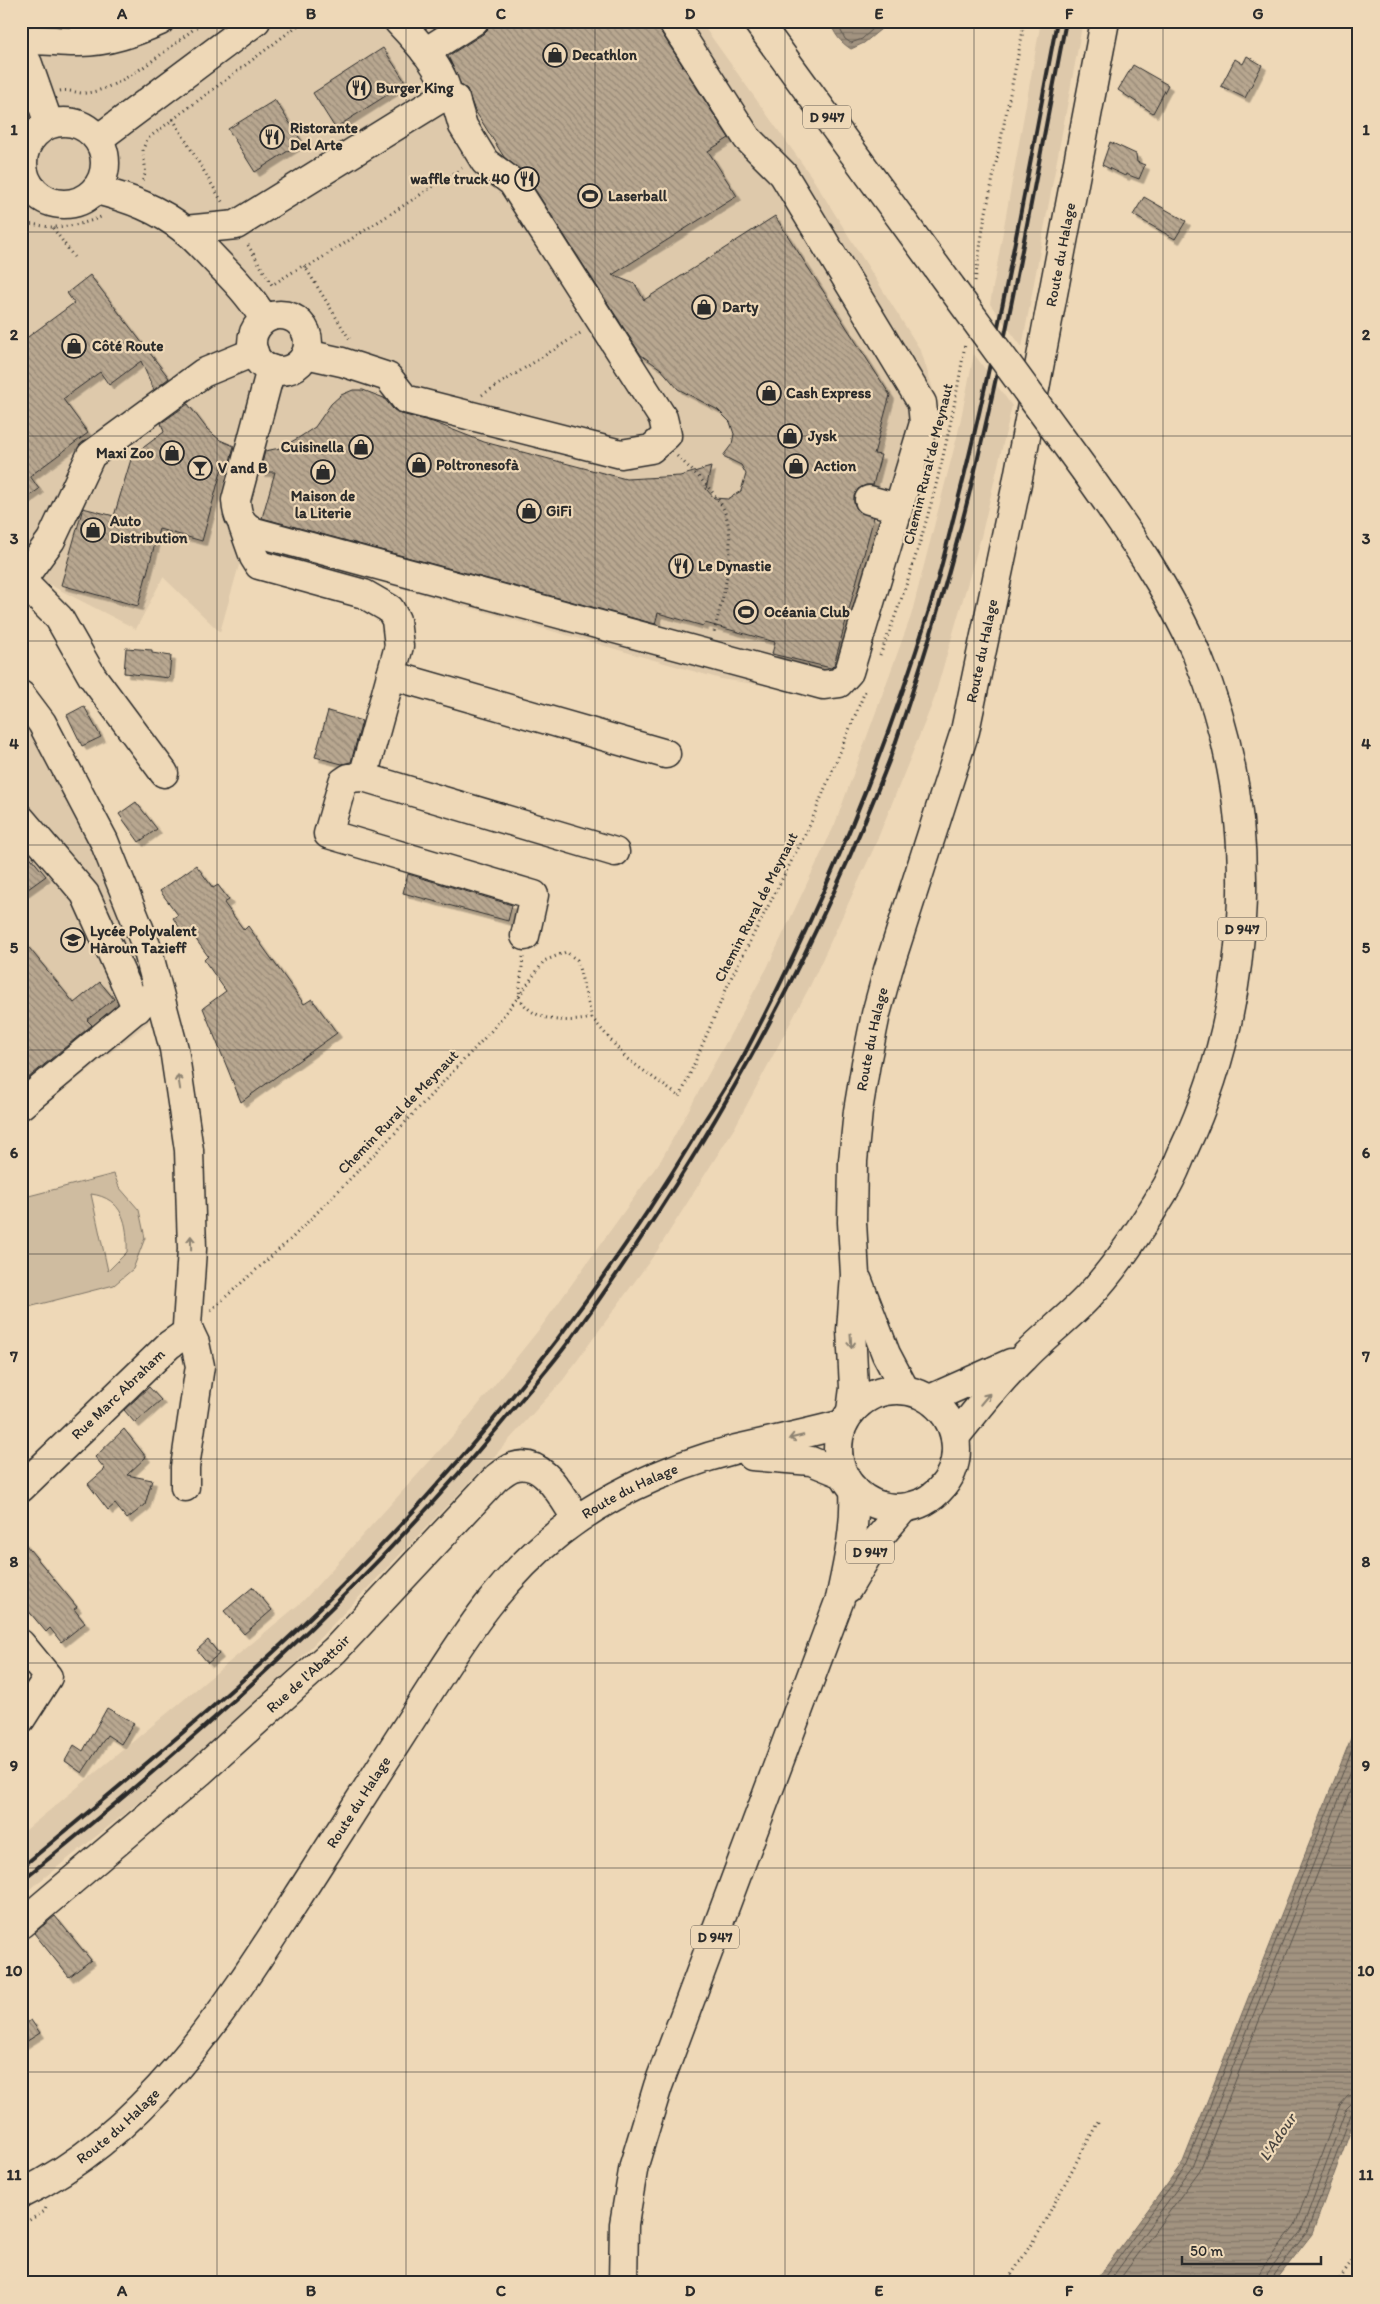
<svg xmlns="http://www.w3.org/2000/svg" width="1380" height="2304" viewBox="0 0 1380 2304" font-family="Itim,sans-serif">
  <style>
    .built { fill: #dec9ab }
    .garden { fill: #cfbca0; stroke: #7d7466; fill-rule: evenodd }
    .water { fill: url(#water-rules); stroke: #72695e }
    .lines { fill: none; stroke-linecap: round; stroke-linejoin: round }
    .shore { stroke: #5b554d; stroke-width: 1 }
    .building { fill: url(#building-back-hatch); stroke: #2b2b2b; filter: url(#shadow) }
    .minor-casing { stroke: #2b2b2b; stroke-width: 31 }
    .major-casing { stroke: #2b2b2b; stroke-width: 31 }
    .path { stroke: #2b2b2b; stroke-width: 3; stroke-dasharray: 1 4; stroke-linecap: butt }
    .minor { stroke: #eed8b7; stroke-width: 28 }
    .major { stroke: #eed8b7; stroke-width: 28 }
    .rail { stroke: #2b2b2b; stroke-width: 4 }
    .major-bridge-casing { stroke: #2b2b2b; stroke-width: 31; stroke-linecap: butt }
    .major-bridge { stroke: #eed8b7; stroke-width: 28 }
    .oneway { stroke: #8c8271 }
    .grid { fill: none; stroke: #2b2b2b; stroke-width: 1; stroke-opacity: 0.55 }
    .labels { text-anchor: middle; stroke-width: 4.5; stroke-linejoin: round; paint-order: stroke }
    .shield { fill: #eed8b7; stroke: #665f55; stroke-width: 1 }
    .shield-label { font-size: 14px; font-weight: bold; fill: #2b2b2b }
    .poi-label { font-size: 15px; font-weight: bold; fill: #2b2b2b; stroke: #eed8b7; text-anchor: start }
    .street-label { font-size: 15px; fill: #2b2b2b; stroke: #eed8b7 }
    .water-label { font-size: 16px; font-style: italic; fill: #494540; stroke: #eed8b7 }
    .neatline { fill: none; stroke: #2b2b2b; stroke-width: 2 }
    .grid-label { font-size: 16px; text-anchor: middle; font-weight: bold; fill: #2b2b2b }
  </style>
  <defs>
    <pattern id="water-rules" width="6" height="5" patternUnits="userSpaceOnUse" patternTransform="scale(1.25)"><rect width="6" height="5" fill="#a29380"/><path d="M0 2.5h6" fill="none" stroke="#847869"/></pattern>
    <pattern id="building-back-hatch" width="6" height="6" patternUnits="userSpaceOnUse" patternTransform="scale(1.25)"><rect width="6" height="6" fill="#b8a790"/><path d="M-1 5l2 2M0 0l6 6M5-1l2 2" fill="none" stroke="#968876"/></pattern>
    <filter id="shadow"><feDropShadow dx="4.5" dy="4.5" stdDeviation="0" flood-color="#0004"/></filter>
  </defs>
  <rect width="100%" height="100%" fill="#eed8b7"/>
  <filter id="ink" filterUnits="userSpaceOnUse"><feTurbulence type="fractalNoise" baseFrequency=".02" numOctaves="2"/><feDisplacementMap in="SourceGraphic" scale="10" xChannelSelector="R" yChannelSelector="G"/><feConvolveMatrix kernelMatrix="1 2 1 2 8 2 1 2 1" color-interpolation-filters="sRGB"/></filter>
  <g filter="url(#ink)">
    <path class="built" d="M21,21H700L811,176L921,351L937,402L928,460L896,554L830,695L721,679L267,550L239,565L220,632L163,577L136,629L21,570Z
      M1041,21H1083L1022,347L990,304Z
      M974,354L1012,406L981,537L933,702L873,850L810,986L735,1127L657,1251L563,1380L491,1460L234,1727L21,1896V1834L303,1601L458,1430L541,1327L661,1160L767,968L835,824L911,616L958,433Z
      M21,716L108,876L149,1022L21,1124Z"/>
    <path class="garden" d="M114,1174L119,1187L139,1210L145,1238L133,1269L114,1285L21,1309V1198ZM91,1194C123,1198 128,1224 127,1252L108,1271Z"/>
    <path class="water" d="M830,21H879L881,29L864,43L851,49C840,42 834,34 830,21Z
      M1359,1718V2107L1312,2234L1274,2283H1094L1183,2162Z"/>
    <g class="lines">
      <path class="shore" d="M836,21L845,39L851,43L862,39L874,28L875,21
        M1100,2283L1187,2164L1359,1732
        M1108,2283L1193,2167L1359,1749
        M1117,2283L1200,2170L1359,1769
        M1257,2283L1261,2270L1295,2225L1340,2105L1348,2096L1359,2094
        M1265,2283L1267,2274L1302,2229L1346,2109L1351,2104L1359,2102
        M1271,2283L1272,2278L1307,2232L1352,2112L1359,2108"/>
    </g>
    <path class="building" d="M489,21H656L659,29L729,138L708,151L737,196L612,275L635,284L644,300L775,216L890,395L874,454L881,455L873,485H866L858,489L854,496V503L858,511L874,517L834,665L831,668L772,654L775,642L705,623L703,626L658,613L655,624L262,518L275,472H260L265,451L280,448L300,437L315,427L331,404L341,395L353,390H363L384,398L393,409L401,414L433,422L484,442L626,479L680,476L711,467L706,489L714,498L728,499L741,491L746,474L741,465L723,456L732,444L734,434L730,422L718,410L678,389L661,369L641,355L525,174L504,157L474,109L467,89L461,85L448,56L483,34L488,29Z
      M383,48L406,83L335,128L313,93Z
      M1247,56L1262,65L1245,98L1221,86L1235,59L1243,64Z
      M1133,65L1168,85L1153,113L1118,90Z
      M275,100L302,142L255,172L228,129Z
      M1110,142L1136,154L1137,162L1145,165L1139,179L1126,174L1125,176L1102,165Z
      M1144,197L1186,221L1175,239L1133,215Z
      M90,275L169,378L154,390L141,361L109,385L100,372L63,399L88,433L30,476L39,489L21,502V342L74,303L67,293Z
      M188,404L207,429L220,440L234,446L228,469L222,468L202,541L159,529L138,606L61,585L83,508L114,516L132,456L164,432L161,423Z
      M126,648L152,650V653L171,656L169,678L124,673Z
      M84,706L101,737L82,746L67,715Z
      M328,711L362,721L351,762L342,764L315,757Z
      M136,802L157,829L139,842L119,814Z
      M21,846L46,876L21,894Z
      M196,865L213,888L218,885L229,900L224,903L244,930L248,926L304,1004L312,999L337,1033L241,1102L203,1008L226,991L204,960L208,956L189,930L184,934L173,918L178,915L160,891Z
      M408,874L512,905L508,921L403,893Z
      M21,938L74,1003L100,982L114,999L87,1020L92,1025L21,1084Z
      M149,1387L161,1400L135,1423L124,1410Z
      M124,1429L146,1457L127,1475L152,1480L145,1505L127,1519L115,1504L108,1510L88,1484L105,1469L95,1457Z
      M21,1539L77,1607L74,1609L85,1623L61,1642L50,1628L46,1632L21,1602Z
      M253,1587L272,1610L244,1634L224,1611Z
      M208,1640L219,1654L208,1663L197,1650Z
      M107,1708L134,1723L121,1744L107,1735L82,1773L65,1761L74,1745L83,1751Z
      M55,1916L91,1960L69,1977L34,1933Z
      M31,2020L40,2033L21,2045V2027Z"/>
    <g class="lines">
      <g class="minor-casing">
        <g id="minor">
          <path d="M21,41C41,38 60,43 80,42C108,42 135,32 160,21"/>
          <path d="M21,51L28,64L49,124"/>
          <path d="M425,52L474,21"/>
          <path d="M96,190C128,198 159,209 186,231C198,241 209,254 221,266C237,282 253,299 264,319"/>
          <path d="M185,230L236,225L436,101L448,96"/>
          <circle cx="280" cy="343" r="28"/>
          <path d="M306,354L342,362L388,377L405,399L621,454L651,449L667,435L663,418L512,182L485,162L463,126L455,99L448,96C444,70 416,40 398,21"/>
          <path d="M271,369L236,500C237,516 240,524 255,532L823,685L839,683L849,672L924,423L922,403L783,174L747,138L672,21"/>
          <path d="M869,500L898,508"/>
          <path d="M243,526L254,557L259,565L364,594L390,609L396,620L399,646L363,777L349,778L343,782L328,834L534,895L525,936"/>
          <path d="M21,581L51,540L91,455L203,373L254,352"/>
          <path d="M22,581L59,618L92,676L164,773"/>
          <path d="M391,675L666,754"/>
          <path d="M21,695L42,723L104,841L147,948L174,1049L189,1150L192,1249L187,1326L195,1343L200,1366L185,1467V1487"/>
          <path d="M363,777L615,852"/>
          <path d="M21,819L85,894L137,1009"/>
          <path d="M21,1105L150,997"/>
          <path id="s1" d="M21,1488L169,1345L189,1331"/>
          <path d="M21,1644L48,1677L21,1719"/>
          <path id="s2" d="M21,1924L200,1772L335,1650L496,1478C501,1474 507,1469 513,1467C544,1456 563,1500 577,1519"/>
        </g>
      </g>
      <g class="major-casing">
        <g id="major">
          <path d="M757,21L951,287"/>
          <circle cx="64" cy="163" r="41"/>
          <path d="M98,139L256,21"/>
          <path d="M858,1281L886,1354L905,1390"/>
          <circle cx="897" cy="1449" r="59"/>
          <path d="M930,1399L1011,1363"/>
          <path id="s3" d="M851,1411L854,1388L851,1330L855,1275L852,1222L853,1161L858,1111L866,1063L876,1014L888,970L965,731L1017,483L1105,21"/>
          <path d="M955,1437C977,1410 998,1382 1023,1358C1043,1337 1067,1319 1087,1298C1116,1267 1142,1228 1164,1191C1172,1179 1177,1165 1183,1151C1255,999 1263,812 1197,655C1169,589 1128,531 1086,472"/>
          <path d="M752,1456L811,1461L843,1474"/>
          <path d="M848,1588L876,1541L904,1508"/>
          <path id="s4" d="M21,2194C148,2133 227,2007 301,1892C340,1831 379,1770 418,1709C461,1642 496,1582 560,1532C616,1488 693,1457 763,1443C790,1437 816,1431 843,1424"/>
          <path d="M623,2283L624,2224L634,2165L658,2086L840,1599C848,1562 856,1527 854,1489"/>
        </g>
      </g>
      <path class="path" d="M60,91C69,89 78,94 87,93C124,88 174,44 204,21
        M173,119L224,205
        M142,180C149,171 143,162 143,151C143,147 146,143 147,139L304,21
        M21,226C31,222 43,227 53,227C71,227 87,223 103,216
        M53,228L74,257
        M248,245L272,285L304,265L350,340
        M306,268L462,168
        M975,281L984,222L1025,21
        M482,395L582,332
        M677,456C691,469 708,485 719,501C742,535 723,596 714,632
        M880,655C921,554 948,451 965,344
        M523,957L519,996C531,1023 568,1023 592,1018
        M211,1310L293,1237L399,1129L492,1030L519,996L544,961L566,952L577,960L592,1018L626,1058L680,1097L731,978L809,827L866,689
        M21,2225L45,2211L46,2207
        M1006,2283L1039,2232L1100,2118
        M1337,2283L1359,2252"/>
      <use href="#minor" class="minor"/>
      <use href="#major" class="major"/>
      <path class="rail" d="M21,1868C130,1777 242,1687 342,1586C476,1451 595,1302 693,1139C710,1111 729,1084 744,1055C819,912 882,764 929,610C940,575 948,539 957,504C998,345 1026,183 1057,21
        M21,1881C193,1743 359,1595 500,1425C523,1397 549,1369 570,1340C701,1161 809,968 889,761C899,734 908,705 917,677C987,464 1023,241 1066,21"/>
      <g class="major-bridge-casing">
        <path id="major-bridge" d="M951,287L1086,472"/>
      </g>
      <use href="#major-bridge" class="major-bridge"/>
    </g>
    <defs><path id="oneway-shaft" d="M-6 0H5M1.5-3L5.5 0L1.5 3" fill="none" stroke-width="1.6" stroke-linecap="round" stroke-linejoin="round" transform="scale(1.25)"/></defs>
    <g class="oneway">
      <use href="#oneway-shaft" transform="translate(179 1082) rotate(-99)"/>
      <use href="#oneway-shaft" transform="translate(191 1243) rotate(-91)"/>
      <use href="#oneway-shaft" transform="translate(851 1341) rotate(86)"/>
      <use href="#oneway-shaft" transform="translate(985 1399) rotate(-50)"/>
      <use href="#oneway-shaft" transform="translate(796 1437) rotate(166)"/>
    </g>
  </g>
  <path class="grid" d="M217,21V2283M406,21V2283M595,21V2283M785,21V2283M974,21V2283M1163,21V2283M21,232H1359M21,436H1359M21,641H1359M21,845H1359M21,1050H1359M21,1254H1359M21,1459H1359M21,1663H1359M21,1868H1359M21,2072H1359"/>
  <defs>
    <g id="shop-ring" transform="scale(1.25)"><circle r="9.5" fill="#eed8b7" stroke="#2b2b2b" stroke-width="1.5"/><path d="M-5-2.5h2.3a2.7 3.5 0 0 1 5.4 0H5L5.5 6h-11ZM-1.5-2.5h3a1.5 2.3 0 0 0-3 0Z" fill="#2b2b2b"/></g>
    <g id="restaurant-ring" transform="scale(1.25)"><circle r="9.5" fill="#eed8b7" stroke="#2b2b2b" stroke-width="1.5"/><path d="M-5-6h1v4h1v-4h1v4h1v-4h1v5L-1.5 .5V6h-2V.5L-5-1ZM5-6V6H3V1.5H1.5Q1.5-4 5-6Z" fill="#2b2b2b"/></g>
    <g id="stadium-ring" transform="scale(1.25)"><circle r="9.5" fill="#eed8b7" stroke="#2b2b2b" stroke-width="1.5"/><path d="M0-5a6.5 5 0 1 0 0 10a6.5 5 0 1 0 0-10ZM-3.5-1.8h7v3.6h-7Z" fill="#2b2b2b"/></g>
    <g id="bar-ring" transform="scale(1.25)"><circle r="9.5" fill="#eed8b7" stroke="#2b2b2b" stroke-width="1.5"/><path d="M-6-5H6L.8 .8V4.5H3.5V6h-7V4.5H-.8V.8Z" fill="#2b2b2b"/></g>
    <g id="school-ring" transform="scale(1.25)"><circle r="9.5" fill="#eed8b7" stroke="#2b2b2b" stroke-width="1.5"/><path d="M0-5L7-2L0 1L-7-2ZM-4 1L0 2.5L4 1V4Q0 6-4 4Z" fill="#2b2b2b"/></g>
  </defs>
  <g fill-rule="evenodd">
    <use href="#shop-ring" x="555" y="55"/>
    <use href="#restaurant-ring" x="359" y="88"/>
    <use href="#restaurant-ring" x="272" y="137"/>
    <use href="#restaurant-ring" x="527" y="179"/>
    <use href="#stadium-ring" x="590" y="196"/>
    <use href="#shop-ring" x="704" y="307"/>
    <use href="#shop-ring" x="74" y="346"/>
    <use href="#shop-ring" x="769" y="393"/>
    <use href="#shop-ring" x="790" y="436"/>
    <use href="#shop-ring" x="361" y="447"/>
    <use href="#shop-ring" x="172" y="453"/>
    <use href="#shop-ring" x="419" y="465"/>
    <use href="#shop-ring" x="796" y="466"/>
    <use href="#bar-ring" x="200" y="468"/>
    <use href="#shop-ring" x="323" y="472"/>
    <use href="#shop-ring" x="529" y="511"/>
    <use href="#shop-ring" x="93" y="530"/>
    <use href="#restaurant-ring" x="681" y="566"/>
    <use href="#stadium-ring" x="746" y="612"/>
    <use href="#school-ring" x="73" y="940"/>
  </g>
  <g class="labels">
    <g class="shield">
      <rect x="803" y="105.5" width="48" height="23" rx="4"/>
      <rect x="1218" y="917.5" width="48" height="23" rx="4"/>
      <rect x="846" y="1540.5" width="48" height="23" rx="4"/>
      <rect x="691" y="1925.5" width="48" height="23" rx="4"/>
    </g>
    <g class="shield-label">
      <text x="827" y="122">D 947</text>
      <text x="1242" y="934">D 947</text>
      <text x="870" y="1557">D 947</text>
      <text x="715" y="1942">D 947</text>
    </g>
    <g class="poi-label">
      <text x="572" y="60">Decathlon</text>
      <text x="376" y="93">Burger King</text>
      <text x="290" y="133">Ristorante<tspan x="290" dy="17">Del Arte</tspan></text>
      <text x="510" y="184" text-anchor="end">waffle truck 40</text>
      <text x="608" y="201">Laserball</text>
      <text x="722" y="312">Darty</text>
      <text x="92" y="351">Côté Route</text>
      <text x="786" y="398">Cash Express</text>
      <text x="808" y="441">Jysk</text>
      <text x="344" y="452" text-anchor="end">Cuisinella</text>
      <text x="154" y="458" text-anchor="end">Maxi Zoo</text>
      <text x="436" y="470">Poltronesofà</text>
      <text x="814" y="471">Action</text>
      <text x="218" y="473">V and B</text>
      <text x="323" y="501" text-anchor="middle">Maison de<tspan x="323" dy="17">la Literie</tspan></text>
      <text x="546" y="516">GiFi</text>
      <text x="110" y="526">Auto<tspan x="110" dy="17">Distribution</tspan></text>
      <text x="698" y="571">Le Dynastie</text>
      <text x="764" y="617">Océania Club</text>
      <text x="90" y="936">Lycée Polyvalent<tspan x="90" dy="17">Hàroun Tazieff</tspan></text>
    </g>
    <g class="street-label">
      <text dy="5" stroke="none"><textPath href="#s3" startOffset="1182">Route du Halage</textPath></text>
      <text transform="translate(928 464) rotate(-76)" y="5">Chemin Rural de Meynaut</text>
      <text dy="5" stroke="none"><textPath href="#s3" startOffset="778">Route du Halage</textPath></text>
      <text transform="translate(756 907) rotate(-63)" y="5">Chemin Rural de Meynaut</text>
      <text dy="5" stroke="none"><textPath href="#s3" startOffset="374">Route du Halage</textPath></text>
      <text transform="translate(398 1112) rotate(-46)" y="5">Chemin Rural de Meynaut</text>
      <text dy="5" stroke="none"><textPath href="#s1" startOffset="135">Rue Marc Abraham</textPath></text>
      <text dy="5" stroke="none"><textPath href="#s4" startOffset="944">Route du Halage</textPath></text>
      <text dy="5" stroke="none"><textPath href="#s2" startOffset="381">Rue de l'Abattoir</textPath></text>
      <text dy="5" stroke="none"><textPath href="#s4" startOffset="524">Route du Halage</textPath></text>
      <text dy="5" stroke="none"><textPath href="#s4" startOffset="119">Route du Halage</textPath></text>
    </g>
    <g class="water-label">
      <text transform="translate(1277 2137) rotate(-56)" y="6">L'Adour</text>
    </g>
  </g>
  <rect width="1380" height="2304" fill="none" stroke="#eed8b7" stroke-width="55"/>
  <path d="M1182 2256v8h139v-8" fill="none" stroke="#2b2b2b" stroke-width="2.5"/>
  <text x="1190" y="2256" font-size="15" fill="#2b2b2b" stroke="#eed8b7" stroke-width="4" paint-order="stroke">50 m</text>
  <rect x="28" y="28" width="1324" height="2248" class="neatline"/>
  <g class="grid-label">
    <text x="122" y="19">A</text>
    <text x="311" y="19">B</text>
    <text x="501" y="19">C</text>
    <text x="690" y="19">D</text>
    <text x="879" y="19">E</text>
    <text x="1069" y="19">F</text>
    <text x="1258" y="19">G</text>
    <text x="14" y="135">1</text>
    <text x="1366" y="135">1</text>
    <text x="14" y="340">2</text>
    <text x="1366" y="340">2</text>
    <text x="14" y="544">3</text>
    <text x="1366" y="544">3</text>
    <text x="14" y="749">4</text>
    <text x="1366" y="749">4</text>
    <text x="14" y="953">5</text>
    <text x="1366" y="953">5</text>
    <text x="14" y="1158">6</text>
    <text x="1366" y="1158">6</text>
    <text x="14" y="1362">7</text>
    <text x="1366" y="1362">7</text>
    <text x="14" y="1567">8</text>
    <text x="1366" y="1567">8</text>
    <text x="14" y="1771">9</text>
    <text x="1366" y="1771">9</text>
    <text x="14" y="1976">10</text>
    <text x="1366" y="1976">10</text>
    <text x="14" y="2180">11</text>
    <text x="1366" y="2180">11</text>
    <text x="122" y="2296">A</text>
    <text x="311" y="2296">B</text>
    <text x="501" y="2296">C</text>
    <text x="690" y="2296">D</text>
    <text x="879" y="2296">E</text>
    <text x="1069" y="2296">F</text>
    <text x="1258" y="2296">G</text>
  </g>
</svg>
